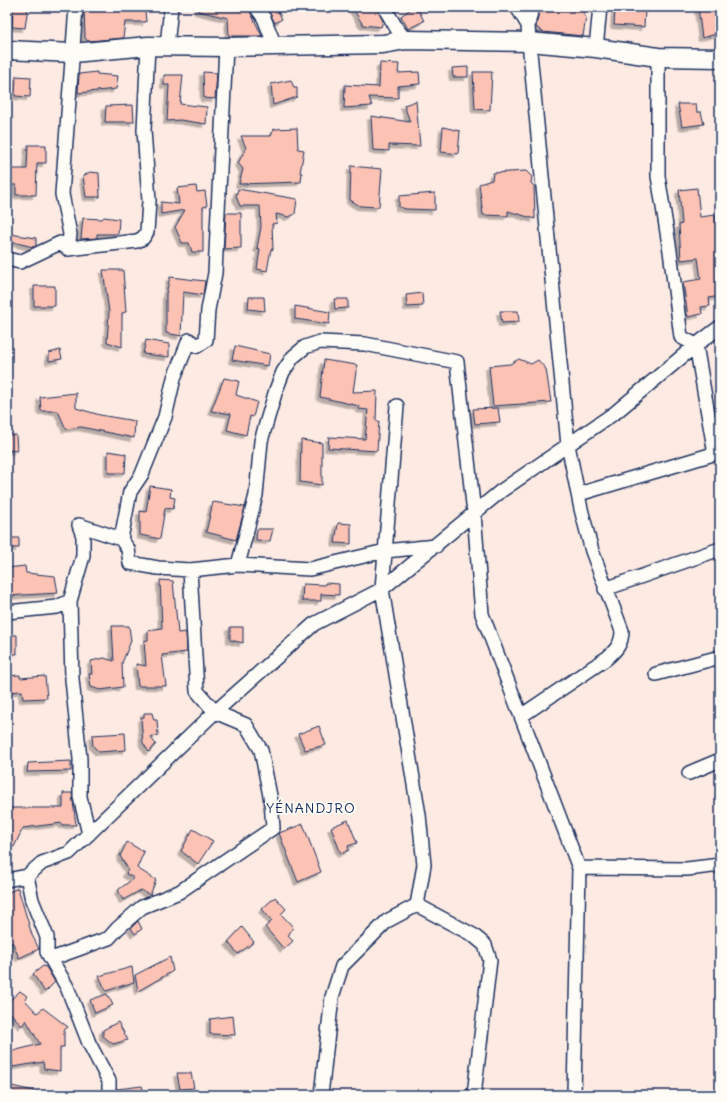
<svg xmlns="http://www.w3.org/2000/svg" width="727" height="1102" viewBox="0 0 727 1102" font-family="Delius,sans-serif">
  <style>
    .building { fill: #fcc2b4; stroke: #1b2f5e; filter: url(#shadow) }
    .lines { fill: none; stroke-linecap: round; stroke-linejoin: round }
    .minor-casing { stroke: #1b2f5e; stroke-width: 16 }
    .secondary-casing { stroke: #1b2f5e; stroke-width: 21 }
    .minor { stroke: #fdfcf7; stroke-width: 13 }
    .secondary { stroke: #fdfcf7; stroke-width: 18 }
    .labels { text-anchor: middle; stroke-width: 3.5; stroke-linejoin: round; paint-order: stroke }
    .quarter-label { font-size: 14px; letter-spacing: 1px; fill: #1b2f5e; stroke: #fdfcf7 }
  </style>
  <defs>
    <filter id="shadow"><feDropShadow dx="-3.5" dy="3.5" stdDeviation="0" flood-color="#0004"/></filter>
  </defs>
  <rect width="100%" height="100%" fill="#fdebe3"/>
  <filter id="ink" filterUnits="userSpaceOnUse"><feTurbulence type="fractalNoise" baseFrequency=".025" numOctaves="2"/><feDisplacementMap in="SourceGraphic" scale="8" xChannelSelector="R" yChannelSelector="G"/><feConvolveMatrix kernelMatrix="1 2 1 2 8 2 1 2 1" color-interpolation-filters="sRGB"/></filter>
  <g filter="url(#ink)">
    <path class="building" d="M13,7H28L25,28L12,27Z
      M84,7H142V11H145L146,22H125L123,38L88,41L85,38Z
      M198,7H248L262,36H229L228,18L198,11Z
      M276,7L282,19L275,23L268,10Z
      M352,7H376L383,21L381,27L363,25Z
      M413,7H417L424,21L408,29L401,16Z
      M544,7H584V16L586,17L583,36L543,32L536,27L539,11H544Z
      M698,7H720V33L702,38Z
      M645,9L644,27L614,25L615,10Z
      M380,63L399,64L398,73L419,72L420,84L398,86V98L369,97L372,106L344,108L345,85L379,87Z
      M468,67V77H453L452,68Z
      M97,72V74L118,76L116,89L78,93L79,74Z
      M203,72L217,73L215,99L204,98Z
      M473,72H492L490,110L475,109Z
      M164,75H183L180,104L207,107L206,124L180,120L167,121L169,85H164Z
      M16,76L31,77L30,97L15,96Z
      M291,80L294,88H297V97L273,105L271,84Z
      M416,101L420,146L389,145V151L373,150L371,116L410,122L404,105Z
      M678,104H696L697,112H701L704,124L682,127Z
      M133,105L134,122H105L106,106Z
      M443,127L460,131L458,154L441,152Z
      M297,128L298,149L304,150L300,173H302L301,182L239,184L243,169L238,163L246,148L241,136H271L274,129Z
      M28,145H46V163H37L36,195H16V185H7V169H27Z
      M351,166L382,169L379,207L360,206L350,200Z
      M526,171L532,177L531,183L534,186L535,219L508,211V216L483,215L479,184L492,180L493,173Z
      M90,172L99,173L100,197H86L83,176Z
      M196,186L197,192L205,191L207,206L203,207V252H192L189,243H182L175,227L185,210L161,214V202L179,204L177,188Z
      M697,188L700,217L715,215L720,246V296L709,298L710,306L701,307L702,314L688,317L683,282L701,279L698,258L681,260L679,225L682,224L679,190Z
      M238,189L297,199L295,214L289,217L276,214L277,223L272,224L273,250L271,249L267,271L257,269L260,249L257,248L261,227L260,206H240L236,196Z
      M435,193V210L406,209L399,207V196Z
      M226,213H241V248L224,249Z
      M104,217L119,219L118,234H97V238L81,239L83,218L102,219Z
      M10,234L36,238V246L33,247L9,241Z
      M103,270H123L126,312L122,313V347L107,342L109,312Z
      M170,277L205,281L203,295L183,292L181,336L166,333V294Z
      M34,286H55V306H34Z
      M422,293L423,306L407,307L406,295Z
      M249,297H264L265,311L248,309Z
      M334,299H348V308L335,309Z
      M295,306L330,312L329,324L295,319Z
      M500,311H518L519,322L502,323Z
      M146,340L169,344V357L143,354Z
      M235,346L270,354L268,366L232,360Z
      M60,350L62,359L49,361V353Z
      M519,359L531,364L538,360L546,369L551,402L493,406L489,366L510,364Z
      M324,360L357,365L353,392L377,391L376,421H379L377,451L328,448L329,437L365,439L368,410L359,409V406L320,397Z
      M224,378L239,381L236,395L257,402L253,417L250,416L246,435L227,430L231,414L211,411Z
      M76,393V408L100,415L135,421L134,438L81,427L66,429L58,411H41L40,397Z
      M498,408L500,422L475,424L473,409Z
      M7,435H16L17,451L7,450Z
      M301,440L322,443V485L300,482Z
      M108,451L126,454L125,473H108Z
      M150,486L171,489L170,497L175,498L173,509L165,508L160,539L140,535V511L146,512Z
      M213,502L245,507L236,540L206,532Z
      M338,523L351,524V544L335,543Z
      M257,529H273L270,541L256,540Z
      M7,538H19V548H7Z
      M25,566L26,573L55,576L58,593L7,596V568Z
      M160,580L173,581L178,633L186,632L187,652L162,655L166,686H138L136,664L146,666L144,641L148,640V630L162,628Z
      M325,583L339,584V595L321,594V601H302L303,584L325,585Z
      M112,626H129L131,641L122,663L123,687L100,690L91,687L89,674H92L91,661L104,658L114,661Z
      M230,627H243V643L230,640Z
      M7,635H17V654H7Z
      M20,675V678L45,676L47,698L23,699L22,691L7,692V676Z
      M144,713H152L154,720H157L158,735L150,737L156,744L149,752L143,743L141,718L144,717Z
      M319,726L326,745L305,750L298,734Z
      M125,733L126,750L99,752L93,746L92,735Z
      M71,761V771L27,772L28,763Z
      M63,793H72L76,825H62V823L23,828L14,847L7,844V808H63Z
      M348,820L357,843L348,846L349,850L341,854L331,827Z
      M303,824L321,872L298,882L279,833Z
      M193,829L213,841L198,864L181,851Z
      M127,842L144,852L137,868L156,880L150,895L141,890L123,900L118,890L134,878L126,874L128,869L120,856Z
      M18,888L32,935L39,949L19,958L13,943H7V893Z
      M275,897L286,909L281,914L293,927L288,936L293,941L284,949L265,927L272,921L262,909Z
      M138,921L142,929L135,934L131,928Z
      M242,927L254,942L238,954L228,942Z
      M170,957L173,971L138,991L135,975Z
      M43,966L46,967L55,982L45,992L33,974Z
      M132,967L134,982L106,991L99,976Z
      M20,991L27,996L25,1000L37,1013L43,1008L68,1027L64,1030V1047H60V1071L44,1069L43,1062L13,1067L9,1052L40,1044L26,1020L22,1026L7,1009V1003Z
      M107,994L113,1005L95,1013L90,1000Z
      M233,1016L235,1035L210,1034V1019Z
      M118,1022L128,1040L113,1044L103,1036V1030Z
      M177,1073H191L194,1088L180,1089Z
      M7,1085L34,1091V1095H7Z
      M142,1086L145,1095H117V1089Z"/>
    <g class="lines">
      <g class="minor-casing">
        <path id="minor" d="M256,7L264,18L275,46
          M384,7L397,29L406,40
          M517,7L528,25
          M167,46L171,7
          M596,48L600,7
          M658,57V176L670,251L681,337L696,345L715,454
          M68,249L70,234L62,194L76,7
          M7,259L20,262L60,243L68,249L137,241L143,238L147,232L149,201L144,130L148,46
          M397,406L382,589L419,815L424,865L417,905
          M579,494L720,452
          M79,525L121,539L128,549L130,563L158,568L190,570L238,565L310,569L385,551L436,546
          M79,525L83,536V556L70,601L72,679L80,759V797L89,834
          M121,539L130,492L142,474L165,417L174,378L189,340L197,346L206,340L208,310L215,273L226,47
          M238,565L256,495L261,441L276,390L283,372L293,357L305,347L320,342L365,344L457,362L474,513L482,614L579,868L687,869L720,865
          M605,589L720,549
          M7,612L57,607L70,601
          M656,674L720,657
          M521,716L607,658C616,650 622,644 622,631L592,551L581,509L568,445L529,42L528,25L532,7
          M689,773L720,760
          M27,876L32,900L47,937V952L67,987L89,1043L109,1081V1095
          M7,880L27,876L42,863L69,853L215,712L314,624L382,589L501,491L616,412L696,345L720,327
          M417,905L473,935L485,945L490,960L474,1095
          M51,959L109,938L117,929L142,907L179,892L273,828L271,801L261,750L246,725L215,712L197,691L190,570
          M321,1095L332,997L342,966L387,921L417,905
          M574,1095L579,868"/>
      </g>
      <g class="secondary-casing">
        <path id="secondary" d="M7,50L73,53L148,46L226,47L383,44L406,40L529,42L596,48L658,57L720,58"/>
      </g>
      <use href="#minor" class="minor"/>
      <use href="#secondary" class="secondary"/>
    </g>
  </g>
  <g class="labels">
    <g class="quarter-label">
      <text x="311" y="813">YÉNANDJRO</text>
    </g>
  </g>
  <rect width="727" height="1102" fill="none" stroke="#fdfcf7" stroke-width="24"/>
  <rect x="12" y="12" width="703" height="1078" fill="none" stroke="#1b2f5e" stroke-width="1.5" filter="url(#ink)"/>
</svg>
